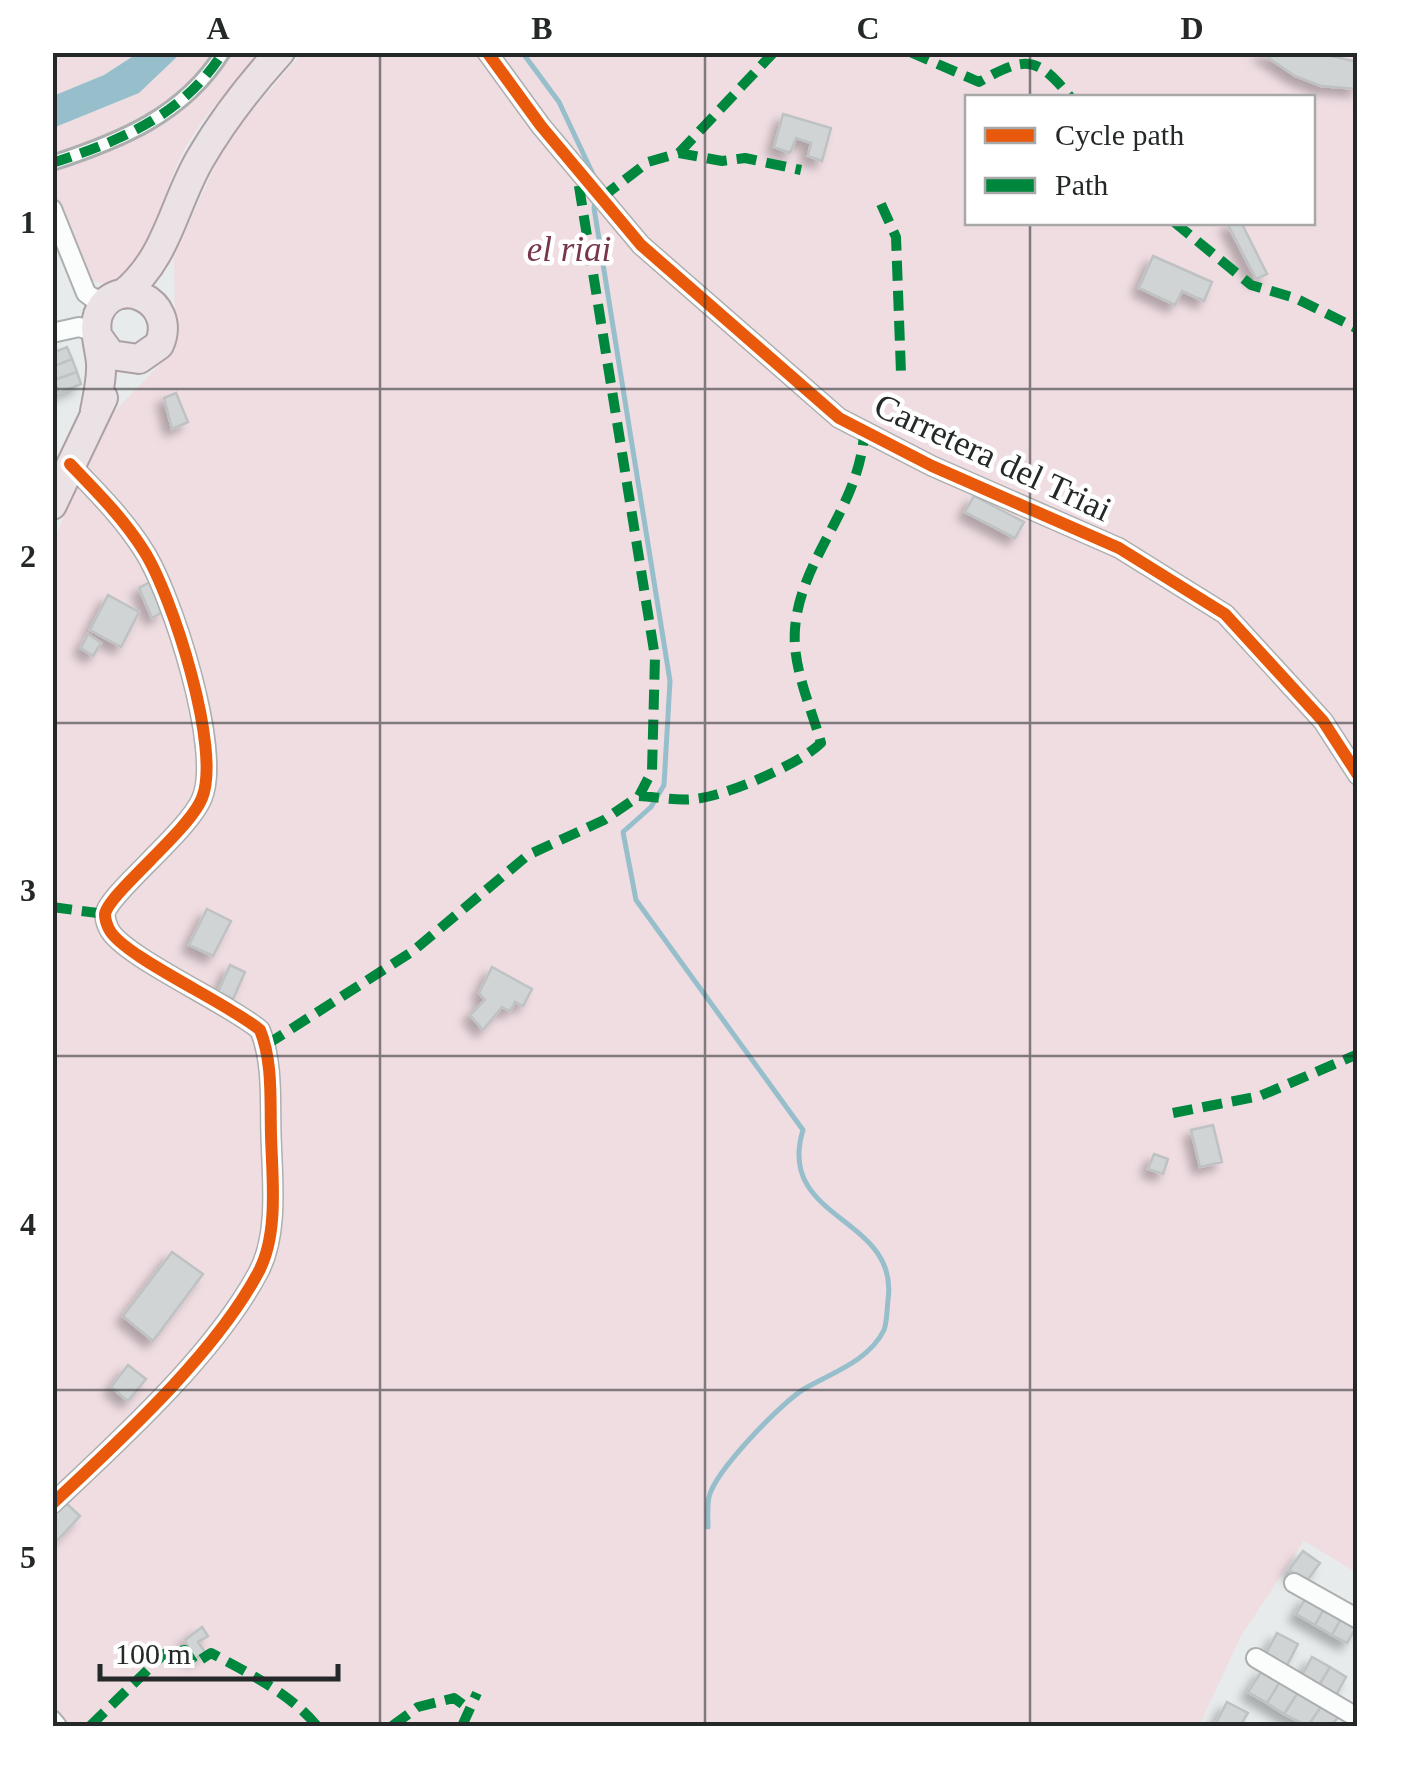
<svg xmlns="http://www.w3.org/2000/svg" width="1410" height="1779" viewBox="0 0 1410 1779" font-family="Georgia,serif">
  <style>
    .green { fill: #efdde2; fill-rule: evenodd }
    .water { fill: #96bfcb }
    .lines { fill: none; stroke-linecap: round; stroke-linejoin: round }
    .stream { stroke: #96bfcb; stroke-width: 5 }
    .building { fill: #d0d4d4; stroke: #bfc2c3; stroke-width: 2.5; filter: url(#shadow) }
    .pedestrian-casing { stroke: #acafb0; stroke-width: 18 }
    .minor-casing { stroke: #acafb0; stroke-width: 22 }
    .primary-casing { stroke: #ada0a5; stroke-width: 32 }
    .pedestrian { stroke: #fbfcfc; stroke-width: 12 }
    .minor { stroke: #fbfcfc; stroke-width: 18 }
    .primary { stroke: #ebe2e6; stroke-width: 28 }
    .quiet { stroke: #00873e; stroke-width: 10; stroke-dasharray: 20 10; stroke-linecap: butt }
    .cycleway-casing { stroke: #fff; stroke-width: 19 }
    .cycleway { stroke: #e8590c; stroke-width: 12 }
    .grid { fill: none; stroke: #242829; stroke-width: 2.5; stroke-opacity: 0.55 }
    .labels { text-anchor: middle; stroke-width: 9; stroke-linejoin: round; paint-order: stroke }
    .park-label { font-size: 35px; font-style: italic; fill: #773649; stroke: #fff }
    .street-label { font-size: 35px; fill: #242829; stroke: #fff }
    .neatline { fill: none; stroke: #242829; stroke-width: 4 }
    .grid-label { font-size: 32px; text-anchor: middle; font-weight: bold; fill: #242829 }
  </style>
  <defs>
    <filter id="shadow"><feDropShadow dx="-7" dy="7" stdDeviation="5" flood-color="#0004"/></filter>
  </defs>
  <rect width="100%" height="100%" fill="#e7ebec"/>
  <path class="green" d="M52,53H138L104,75L53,96Z
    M181,53H264C234,84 201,116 181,156C157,206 158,247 111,284L94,282L83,268L53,195V128L139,93Z
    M302,53H1357V1573L1304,1541L1241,1636L1199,1726H53V542L106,420L175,349L174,257L226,141ZM968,98H1312V222H968Z"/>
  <path class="water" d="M138,53H181L139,93L53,128V96L104,75Z"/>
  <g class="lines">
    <path class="stream" d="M522,52L559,102L599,187
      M596,198L594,208L670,681L664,785L651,807L623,832L636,900L803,1130C775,1221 900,1216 888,1300C887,1309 887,1322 884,1330C869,1361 831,1373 804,1389C781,1403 715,1471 709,1497C707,1506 708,1518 708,1527"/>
  </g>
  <path class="building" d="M1260,52H1314L1358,62V89L1321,86L1295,76Z
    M783,114L831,128L822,161L808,156L811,143L796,138L790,153L774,147Z
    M1241,222L1267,274L1256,279L1227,223Z
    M1153,256L1212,282L1204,301L1182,291L1175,305L1139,288Z
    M67,347L72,359L52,367V353Z
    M72,359L77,372L54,380L52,367Z
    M77,372L81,384L59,393L54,380Z
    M176,393L188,422L172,429L164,398Z
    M974,496L1024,522L1015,538L965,512Z
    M150,582L163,612L152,618L139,588Z
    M108,595L139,612L121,647L90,630Z
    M88,634L101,643L93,656L81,648Z
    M207,909L231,921L213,956L189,945Z
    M230,965L245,972L233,999L218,992Z
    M492,967L532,989L523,1006L515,1002L510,1011L502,1007L483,1030L470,1015L485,1000L479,993Z
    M1213,1125L1222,1162L1200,1167L1191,1130Z
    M1154,1154L1168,1159L1163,1174L1148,1169Z
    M172,1252L203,1274L153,1341L123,1316Z
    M128,1365L146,1379L128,1401L111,1387Z
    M65,1502L80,1516L52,1546V1516Z
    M1303,1551L1320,1563L1306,1582L1289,1570Z
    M1307,1596L1325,1607L1315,1625L1296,1614Z
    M1325,1607L1342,1617L1332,1635L1315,1625Z
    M1342,1617L1357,1626L1347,1643L1332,1635Z
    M202,1627L208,1636L198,1642L205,1652L194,1660L185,1640Z
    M1277,1633L1298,1644L1286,1667L1265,1656Z
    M1312,1657L1330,1667L1318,1687L1301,1677Z
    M1330,1667L1346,1677L1335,1697L1318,1687Z
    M1263,1669L1281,1680L1267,1703L1248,1692Z
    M1281,1680L1299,1691L1284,1714L1267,1703Z
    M1299,1691L1322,1705L1308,1726L1284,1714Z
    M1227,1702L1248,1713L1240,1726L1216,1723Z
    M1322,1705L1340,1716L1330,1726H1308Z"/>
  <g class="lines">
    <g class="pedestrian-casing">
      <path id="pedestrian" d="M52,163C120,141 184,115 223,52"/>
    </g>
    <g class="minor-casing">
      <path id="minor" d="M487,52L541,126L641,245L839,418L932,466L1119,548L1225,614L1323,721L1358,775
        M52,209L86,293L94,299L112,298
        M52,333L79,327L96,332
        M52,1504C120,1440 216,1353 259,1271C279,1233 272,1176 271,1135C270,1100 273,1062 260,1030C230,1004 122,956 109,929C107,925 105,918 105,914C109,893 189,831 202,798C222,750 172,595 144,551C124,519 97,492 70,464
        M1294,1583L1358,1619
        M1256,1658L1358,1718
        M52,1720L57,1726"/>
    </g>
    <g class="primary-casing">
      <path id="primary" d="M123,294C167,259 173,206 200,159C222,121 250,85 280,52
        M95,411C98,395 102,379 101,363C100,348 93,330 98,315C115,271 179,301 159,345L139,359L111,355L98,337
        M52,505L103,398"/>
    </g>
    <use href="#pedestrian" class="pedestrian"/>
    <use href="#minor" class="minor"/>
    <use href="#primary" class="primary"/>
    <path class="quiet" d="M910,52L979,82C1025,56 1037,55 1071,98
      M679,153L774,52
      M52,163C120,141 184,115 223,52
      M601,198L648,162L679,153L722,161L745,158L801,170
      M881,204L896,237L901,373
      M1174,222L1251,285L1295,298L1358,329
      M639,796C657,797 676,801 694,799C724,797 800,764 821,743C811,707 792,667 795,629C800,559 859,508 864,434
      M52,907L105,914
      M266,1045L413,951L528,855L604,820L639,796L652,771L655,657L577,174
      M1173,1113L1260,1096L1358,1054
      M90,1726L164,1654L185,1650L194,1664L211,1653C248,1673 290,1693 317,1726
      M392,1726L418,1707L454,1698L469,1709
      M462,1726L477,1693"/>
    <g class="cycleway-casing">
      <path id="cycleway" d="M487,52L541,126L641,245L839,418L932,466L1119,548L1225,614L1323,721L1358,775
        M52,1504C120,1440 216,1353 259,1271C279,1233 272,1176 271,1135C270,1100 273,1062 260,1030C230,1004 122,956 109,929C107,925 105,918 105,914C109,893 189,831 202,798C222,750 172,595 144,551C124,519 97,492 70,464"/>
    </g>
    <use href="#cycleway" class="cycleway"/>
  </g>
  <path class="grid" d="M380,52V1726M705,52V1726M1030,52V98M1030,222V1726M52,389H1358M52,723H1358M52,1056H1358M52,1390H1358"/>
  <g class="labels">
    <g class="park-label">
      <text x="569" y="261">el riai</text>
    </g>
    <g class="street-label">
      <text transform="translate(993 457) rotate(25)" y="12">Carretera del Triai</text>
    </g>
  </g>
  <rect width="1410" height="1779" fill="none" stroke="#ffffff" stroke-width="110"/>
  <rect x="965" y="95" width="350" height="130" fill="#ffffff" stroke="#a7a9a9" stroke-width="2.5"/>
  <rect x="985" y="128" width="50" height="15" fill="#e8590c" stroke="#a7a9a9" stroke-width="2.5"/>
  <text x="1055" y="145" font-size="30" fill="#242829">Cycle path</text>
  <rect x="985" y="178" width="50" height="15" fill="#00873e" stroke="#a7a9a9" stroke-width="2.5"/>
  <text x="1055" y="195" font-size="30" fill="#242829">Path</text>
  <path d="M100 1664v15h238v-15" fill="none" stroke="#242829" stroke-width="5"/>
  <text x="115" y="1664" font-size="30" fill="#242829" stroke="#ffffff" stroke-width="8" paint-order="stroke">100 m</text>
  <rect x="55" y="55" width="1300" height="1669" class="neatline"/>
  <g class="grid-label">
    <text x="218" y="39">A</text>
    <text x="542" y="39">B</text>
    <text x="868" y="39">C</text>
    <text x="1192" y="39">D</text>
    <text x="28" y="233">1</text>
    <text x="28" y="567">2</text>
    <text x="28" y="901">3</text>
    <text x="28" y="1235">4</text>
    <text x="28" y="1568">5</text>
  </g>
</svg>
